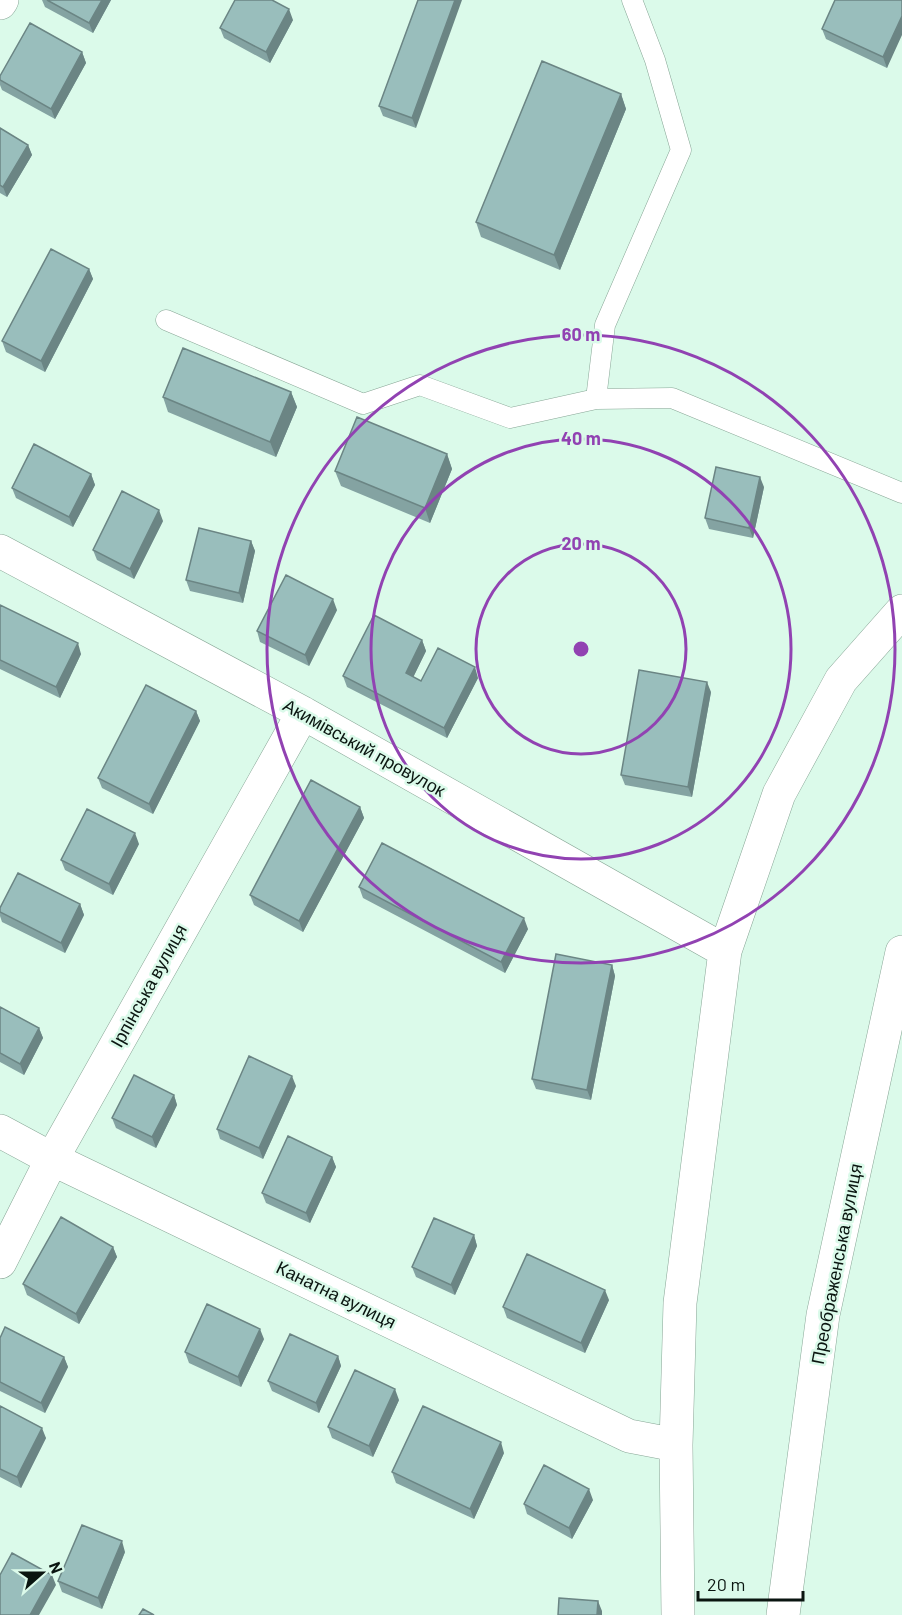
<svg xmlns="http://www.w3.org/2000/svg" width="902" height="1615" viewBox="0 0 902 1615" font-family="Barlow,sans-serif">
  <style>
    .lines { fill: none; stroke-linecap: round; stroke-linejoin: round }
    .lane-casing { stroke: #88a696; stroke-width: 21 }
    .street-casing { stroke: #88a696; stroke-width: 34 }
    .secondary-casing { stroke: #88a696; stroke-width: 34 }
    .lane { stroke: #fff; stroke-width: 20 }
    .street { stroke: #fff; stroke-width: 33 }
    .secondary { stroke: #fff; stroke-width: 33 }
    .wall { fill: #84a3a2 }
    .shaded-wall { fill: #6b8584 }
    .building { fill: #99bebc; stroke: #6b8584; stroke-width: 1.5 }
    .ring { fill: none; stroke: #9142b2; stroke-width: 3 }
    .labels { text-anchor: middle; stroke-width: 5; stroke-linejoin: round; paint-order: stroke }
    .street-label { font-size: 18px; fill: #0a1510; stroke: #dbfaea }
    .centre { fill: #9142b2; stroke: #dbfaea; stroke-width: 3 }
    .ring-label { font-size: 18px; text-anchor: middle; font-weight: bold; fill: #9142b2; stroke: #dbfaea; stroke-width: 5; stroke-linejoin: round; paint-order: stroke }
  </style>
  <rect width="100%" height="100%" fill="#dbfaea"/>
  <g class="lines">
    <g class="lane-casing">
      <path id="lane" d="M166,320L363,404L420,385L510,418L596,399L672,398L902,493
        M596,399L605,325L681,150L655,60L632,0"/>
    </g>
    <g class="street-casing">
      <path id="street" d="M0,3L2,0
        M0,551L303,713L725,951
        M0,1131L52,1159L629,1436L676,1445
        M0,1262L52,1159L303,713
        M678,1615L676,1445L680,1303L725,951L779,794L841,680L902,611"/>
    </g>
    <g class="secondary-casing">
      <path id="secondary" d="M783,1615L823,1315L902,952"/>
    </g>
    <use href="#lane" class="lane"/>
    <use href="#street" class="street"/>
    <use href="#secondary" class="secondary"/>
  </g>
  <path class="wall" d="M42,0H111L93,33L45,7Z
    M418,0L416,128L383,116L379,106Z
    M902,0L887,68L826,39L822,29Z
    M293,20L270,63L224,38L220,28Z
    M82,52L86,63L55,119L2,90L0,85V76Z
    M621,94L626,109L560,270L481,237L476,222Z
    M0,128L28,145L32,155L7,197L0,193Z
    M89,269L93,279L45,372L6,352L2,341Z
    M291,392L297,407L276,457L168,412L163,397Z
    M447,454L452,469L430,523L341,486L335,471Z
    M91,474L95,485L73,527L16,498L12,488Z
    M764,487L753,538L709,529L705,518Z
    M163,521L134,579L97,560L93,550Z
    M251,541L255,551L243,603L190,591L186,580Z
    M0,605L81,654L60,698L0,669Z
    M337,610L309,666L260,642L257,631Z
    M422,640L426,651L413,677L421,681L478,678L447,738L347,687L343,676Z
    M711,692L692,797L625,785L621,775Z
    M196,711L200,721L153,814L102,788L98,778Z
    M360,807L364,818L303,932L254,905L250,895Z
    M139,844L113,895L65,870L61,860Z
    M359,887L528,929L505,973L363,898Z
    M80,904L84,915L65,953L2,922L0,916V908Z
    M612,965L615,976L591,1100L536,1089L532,1079Z
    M0,1007L39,1028L43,1038L24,1075L0,1062Z
    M296,1086L263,1159L220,1139L217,1129Z
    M174,1095L177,1105L156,1148L116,1128L112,1118Z
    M332,1157L336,1167L310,1223L266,1203L262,1193Z
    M474,1235L477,1246L455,1295L416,1277L412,1267Z
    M113,1247L117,1257L79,1324L27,1295L23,1284Z
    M609,1300L585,1353L507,1318L503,1307Z
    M0,1338L64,1357L68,1367L45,1413L0,1391Z
    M264,1339L241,1387L189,1363L185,1352Z
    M338,1356L341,1366L319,1413L272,1391L268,1381Z
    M399,1400L373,1457L332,1438L328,1427Z
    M0,1406L46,1438L21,1488L0,1477Z
    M504,1453L474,1519L396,1483L392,1472Z
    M593,1500L572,1539L527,1514L524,1504Z
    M125,1552L102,1609L62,1592L58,1581Z"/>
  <path class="shaded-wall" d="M102,0H111L93,33L89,23Z
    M455,0H462L416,128L412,118Z
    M289,9L293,20L270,63L266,52Z
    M902,16V35L887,68L883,57Z
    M82,52L86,63L55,119L51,109Z
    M621,94L626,109L560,270L554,255Z
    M28,145L32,155L7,197L3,187Z
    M89,269L93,279L45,372L41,361Z
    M291,392L297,407L276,457L270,442Z
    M447,454L452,469L430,523L425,508Z
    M91,474L95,485L73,527L69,517Z
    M760,477L764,487L753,538L749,528Z
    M159,510L163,521L134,579L130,569Z
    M251,541L255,551L243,603L239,593Z
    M333,599L337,610L309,666L305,655Z
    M422,640L426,651L410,684L406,673Z
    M78,643L81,654L60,698L56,687Z
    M475,667L478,678L447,738L444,728Z
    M707,682L711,692L692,797L688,787Z
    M196,711L200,721L153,814L149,804Z
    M360,807L364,818L303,932L299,921Z
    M135,833L139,844L113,895L109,884Z
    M80,904L84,915L65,953L61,943Z
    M524,918L528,929L505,973L501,962Z
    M612,965L615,976L591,1100L587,1090Z
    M39,1028L43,1038L24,1075L20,1064Z
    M292,1076L296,1086L263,1159L259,1148Z
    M174,1095L177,1105L156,1148L152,1137Z
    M332,1157L336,1167L310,1223L306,1213Z
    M474,1235L477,1246L455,1295L451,1285Z
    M113,1247L117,1257L79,1324L76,1314Z
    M605,1290L609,1300L585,1353L581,1343Z
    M260,1329L264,1339L241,1387L238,1377Z
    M338,1356L341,1366L319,1413L316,1403Z
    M64,1357L68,1367L45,1413L41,1403Z
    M395,1389L399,1400L373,1457L369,1446Z
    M42,1428L46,1438L21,1488L17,1477Z
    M501,1442L504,1453L474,1519L470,1509Z
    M589,1489L593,1500L572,1539L569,1528Z
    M122,1541L125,1552L102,1609L98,1598Z
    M52,1575L56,1585L39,1615H30Z
    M598,1601L602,1611V1615H597Z"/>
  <path class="building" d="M47,0H102L89,23Z
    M235,0H272L289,9L266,52L220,28Z
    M418,0H455L412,118L379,106Z
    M835,0H902V16L883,57L822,29Z
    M30,23L82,52L51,109L0,80V76Z
    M542,61L621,94L554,255L476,222Z
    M0,128L28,145L3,187L0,185Z
    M51,249L89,269L41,361L2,341Z
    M183,348L291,392L270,442L163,397Z
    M357,417L447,454L425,508L335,471Z
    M34,444L91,474L69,517L12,488Z
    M716,467L760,477L749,528L705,518Z
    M122,491L159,510L130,569L93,550Z
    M199,528L251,541L239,593L186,580Z
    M286,575L333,599L305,655L257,631Z
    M0,605L78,643L56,687L0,660Z
    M374,615L422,640L406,673L421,681L438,648L475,667L444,728L343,676Z
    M639,670L707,682L688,787L621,775Z
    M146,685L196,711L149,804L98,778Z
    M311,780L360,807L299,921L250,895Z
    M87,809L135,833L109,884L61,860Z
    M382,843L524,918L501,962L359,887Z
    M18,873L80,904L61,943L0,912V908Z
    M556,954L612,965L587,1090L532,1079Z
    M0,1007L39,1028L20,1064L0,1053Z
    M249,1056L292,1076L259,1148L217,1129Z
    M134,1075L174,1095L152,1137L112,1118Z
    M288,1136L332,1157L306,1213L262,1193Z
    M61,1217L113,1247L76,1314L23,1284Z
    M434,1218L474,1235L451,1285L412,1267Z
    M527,1254L605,1290L581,1343L503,1307Z
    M207,1304L260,1329L238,1377L185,1352Z
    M5,1327L64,1357L41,1403L0,1382V1338Z
    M290,1334L338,1356L316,1403L268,1381Z
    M355,1370L395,1389L369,1446L328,1427Z
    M0,1406L42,1428L17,1477L0,1469Z
    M423,1406L501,1442L470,1509L392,1472Z
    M544,1465L589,1489L569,1528L524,1504Z
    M82,1525L122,1541L98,1598L58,1581Z
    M12,1553L52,1575L30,1615H0V1575Z
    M559,1598L598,1601L597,1615H558Z
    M143,1609L154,1615H139Z"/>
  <g class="ring">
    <circle cx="581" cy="649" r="105"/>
    <circle cx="581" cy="649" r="210"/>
    <circle cx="581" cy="649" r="314"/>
  </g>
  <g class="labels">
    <g class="street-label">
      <text transform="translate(364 748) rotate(29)" y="6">Акимівський провулок</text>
      <text transform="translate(149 986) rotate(-61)" y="6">Ірпінська вулиця</text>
      <text transform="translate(837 1264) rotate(-79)" y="6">Преображенська вулиця</text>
      <text transform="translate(336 1295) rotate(26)" y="6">Канатна вулиця</text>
    </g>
  </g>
  <circle cx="581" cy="649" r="9" class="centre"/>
  <g class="ring-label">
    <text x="581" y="341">60 m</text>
    <text x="581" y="445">40 m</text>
    <text x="581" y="550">20 m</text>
  </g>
  <g transform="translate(42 1573) rotate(69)" stroke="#dbfaea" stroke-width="4.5" paint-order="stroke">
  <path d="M0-4.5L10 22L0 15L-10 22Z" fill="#0a1510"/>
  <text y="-9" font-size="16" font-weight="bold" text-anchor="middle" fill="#0a1510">N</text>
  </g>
  <path d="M698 1591v9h105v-9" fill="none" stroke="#0a1510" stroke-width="3"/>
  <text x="707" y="1591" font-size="18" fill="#0a1510" stroke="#dbfaea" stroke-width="4.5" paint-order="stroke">20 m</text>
</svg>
